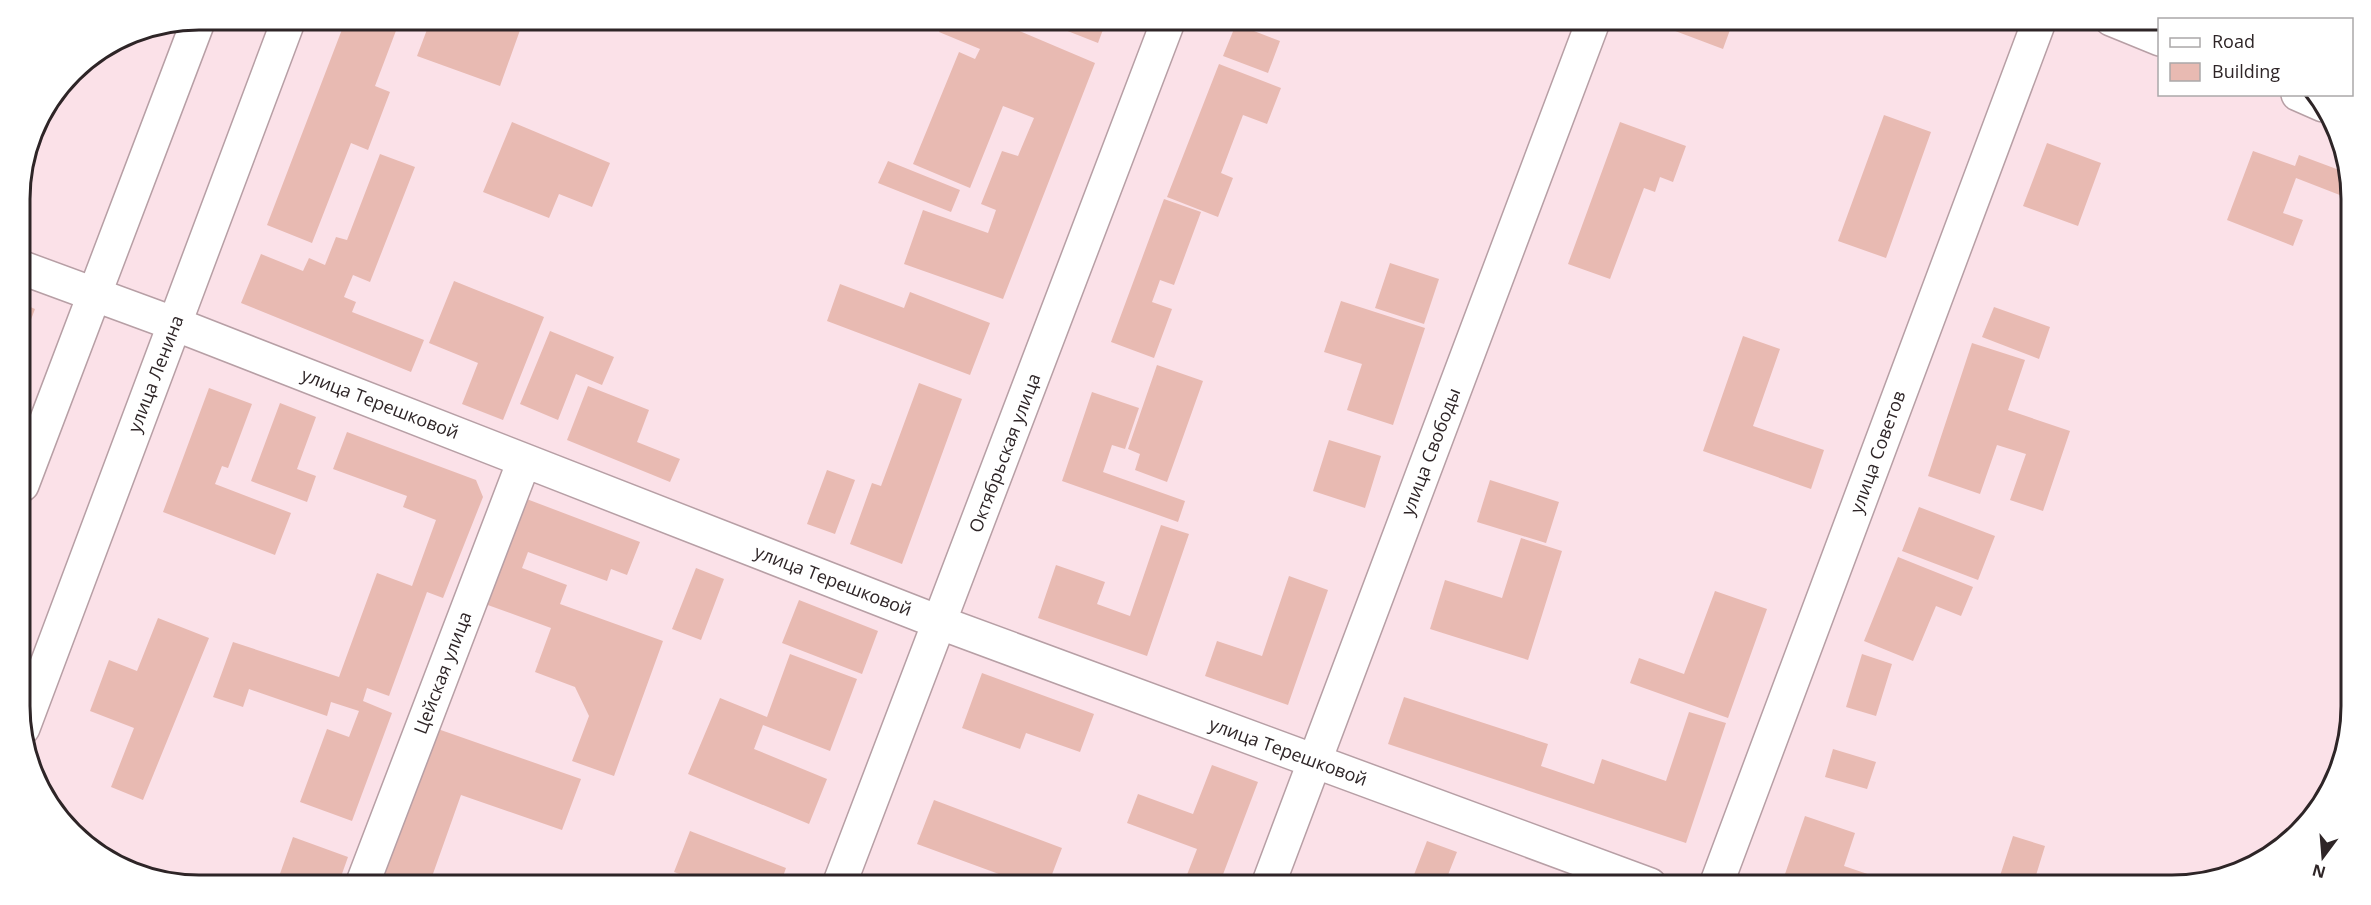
<svg xmlns="http://www.w3.org/2000/svg" width="2371" height="905" viewBox="0 0 2371 905" font-family="'Open Sans',sans-serif">
  <style>
    .building { fill: #e8bab2 }
    .lines { fill: none; stroke-linecap: round; stroke-linejoin: round }
    .minor-casing { stroke: #b79fa5; stroke-width: 36 }
    .minor { stroke: #fff; stroke-width: 33 }
    .labels { text-anchor: middle; stroke-width: 5; stroke-linejoin: round; paint-order: stroke }
    .street-label { font-size: 18px; fill: #2e2527; stroke: #fff }
    .rim { fill: none; stroke: #2e2527; stroke-width: 3 }
  </style>
  <rect width="100%" height="100%" fill="#fbe1e8"/>
  <path class="building" d="M346,19H376L397,28L375,86L390,92L368,150L351,143L312,243L267,225Z
    M431,19H524L500,86L417,56Z
    M945,19H991L1095,63L1003,299L904,264L923,210L988,233L996,210L981,204L1002,151L1018,156L1034,118L1003,106L970,188L913,164L959,52L975,59L980,49L939,32Z
    M1037,19H1107L1098,43Z
    M1656,19H1734L1723,49L1654,23Z
    M1236,24L1280,41L1268,73L1223,56Z
    M1219,64L1281,88L1267,124L1243,115L1221,173L1233,178L1218,217L1167,197Z
    M1884,115L1931,132L1886,258L1838,241Z
    M512,122L610,163L592,207L559,194L549,218L483,192Z
    M1620,122L1686,146L1673,182L1660,177L1655,192L1644,188L1610,279L1568,264Z
    M2047,143L2101,163L2078,226L2023,206Z
    M2253,151L2295,166L2299,155L2350,174V199L2296,178L2283,213L2303,220L2293,246L2227,220Z
    M380,154L415,167L370,282L353,275L344,297L356,302L352,312L424,340L411,372L241,303L261,254L303,271L309,258L325,265L336,237L347,240Z
    M888,161L960,190L951,212L878,183Z
    M1164,199L1201,212L1174,285L1160,280L1152,302L1172,309L1154,358L1111,342Z
    M1390,263L1439,279L1424,324L1375,308Z
    M454,281L544,317L503,420L462,404L478,363L429,343Z
    M840,284L904,308L910,292L990,323L970,375L827,321Z
    M1341,301L1425,328L1393,425L1347,410L1362,364L1324,352Z
    M21,303L35,309L21,346Z
    M1994,307L2050,327L2039,359L1982,337Z
    M550,331L614,357L602,385L576,374L558,420L520,404Z
    M1743,336L1780,349L1753,426L1824,450L1811,489L1703,451Z
    M1972,343L2025,360L2008,410L2070,431L2043,511L2010,500L2026,454L1997,445L1980,494L1928,476Z
    M1157,365L1203,381L1167,482L1135,470L1140,454L1128,449Z
    M919,383L962,399L902,564L850,544L872,483L881,486Z
    M588,386L649,410L637,442L680,459L670,482L567,440Z
    M209,388L252,404L228,468L222,466L215,484L291,513L275,555L163,512Z
    M1092,392L1139,408L1125,449L1112,445L1103,472L1185,501L1178,522L1062,481Z
    M280,403L316,417L297,469L316,476L307,502L251,481Z
    M347,432L476,480L483,497L443,598L427,592L389,696L367,688L363,701L392,713L352,821L300,802L327,729L349,737L359,711L331,702L327,716L249,689L243,707L213,697L233,642L339,677L377,573L412,586L436,520L403,507L407,496L333,469Z
    M1329,440L1381,456L1365,508L1313,491Z
    M827,470L855,480L835,534L807,524Z
    M1490,480L1559,502L1546,543L1477,522Z
    M524,498L640,542L627,575L611,569L607,581L528,552L522,568L567,585L560,604L663,641L614,776L572,761L589,716L575,687L535,672L551,628L485,604Z
    M1919,507L1995,536L1978,580L1902,551Z
    M1161,525L1189,534L1147,656L1038,618L1056,565L1105,582L1097,604L1130,616Z
    M1521,538L1562,551L1528,660L1430,629L1445,580L1502,598Z
    M1898,557L1973,587L1961,616L1936,606L1913,661L1864,641Z
    M696,568L724,579L701,640L672,629Z
    M1289,576L1328,590L1288,705L1205,676L1217,641L1262,656Z
    M1715,591L1767,609L1728,718L1630,683L1639,658L1684,674Z
    M799,600L878,631L862,674L782,643Z
    M158,618L209,638L143,800L111,787L134,728L90,711L109,660L137,671Z
    M790,654L857,679L830,751L763,725L754,749L827,779L809,824L688,774L720,698L767,717Z
    M1862,654L1892,664L1876,716L1846,707Z
    M982,673L1094,714L1080,752L1026,733L1020,749L962,728Z
    M1404,697L1548,744L1541,766L1594,784L1602,759L1666,781L1689,712L1726,723L1686,843L1388,744Z
    M435,728L581,779L562,830L461,795L429,885H379Z
    M1833,749L1876,762L1867,789L1825,777Z
    M1212,765L1258,782L1219,885H1183L1197,849L1127,823L1138,794L1193,814Z
    M934,800L1062,848L1048,885H1029L917,844Z
    M1805,816L1855,833L1844,866L1900,885H1807L1784,877Z
    M690,831L786,868L780,885H709L674,872Z
    M2013,836L2045,846L2033,885H1997Z
    M293,837L348,857L338,885H276Z
    M1427,841L1457,852L1444,885H1410Z
    M660,876L685,885H656Z"/>
  <g class="lines">
    <g class="minor-casing">
      <path id="minor" d="M2111,19L2160,39
        M2298,94L2323,105
        M20,267L175,324L941,623L1650,885
        M22,485L199,19
        M23,728L289,19
        M362,885L524,461
        M839,885L1169,19
        M1268,885L1594,19
        M1716,885L2040,19"/>
    </g>
    <use href="#minor" class="minor"/>
  </g>
  <g class="labels">
    <g class="street-label">
      <text transform="translate(156 374) rotate(-69)" y="6">улица Ленина</text>
      <text transform="translate(380 404) rotate(21)" y="6">улица Терешковой</text>
      <text transform="translate(1431 452) rotate(-69)" y="6">улица Свободы</text>
      <text transform="translate(1878 452) rotate(-70)" y="6">улица Советов</text>
      <text transform="translate(1005 453) rotate(-69)" y="6">Октябрьская улица</text>
      <text transform="translate(833 581) rotate(21)" y="6">улица Терешковой</text>
      <text transform="translate(443 673) rotate(-69)" y="6">Цейская улица</text>
      <text transform="translate(1288 752) rotate(20)" y="6">улица Терешковой</text>
    </g>
  </g>
  <path d="M0 0H2371V905H0ZM199 30H2172A169 169 0 0 1 2341 199V706A169 169 0 0 1 2172 875H199A169 169 0 0 1 30 706V199A169 169 0 0 1 199 30Z" fill="#fff" fill-rule="evenodd"/>
  <path class="rim" d="M199 30H2172A169 169 0 0 1 2341 199V706A169 169 0 0 1 2172 875H199A169 169 0 0 1 30 706V199A169 169 0 0 1 199 30Z"/>
  <rect x="2158" y="18" width="195" height="78" fill="#ffffff" stroke="#aba8a9" stroke-width="1.5"/>
  <rect x="2170" y="38" width="30" height="9" fill="#ffffff" stroke="#aba8a9" stroke-width="1.5"/>
  <text x="2212" y="48" font-size="18" fill="#2e2527">Road</text>
  <rect x="2170" y="63" width="30" height="18" fill="#e8bab2" stroke="#aba8a9" stroke-width="1.5"/>
  <text x="2212" y="78" font-size="18" fill="#2e2527">Building</text>
  <g transform="translate(2323 857) rotate(196)" stroke="#ffffff" stroke-width="4.5" paint-order="stroke">
  <path d="M0-4.5L10 22L0 15L-10 22Z" fill="#2e2527"/>
  <text y="-9" font-size="16" font-weight="bold" text-anchor="middle" fill="#2e2527">N</text>
  </g>
</svg>
